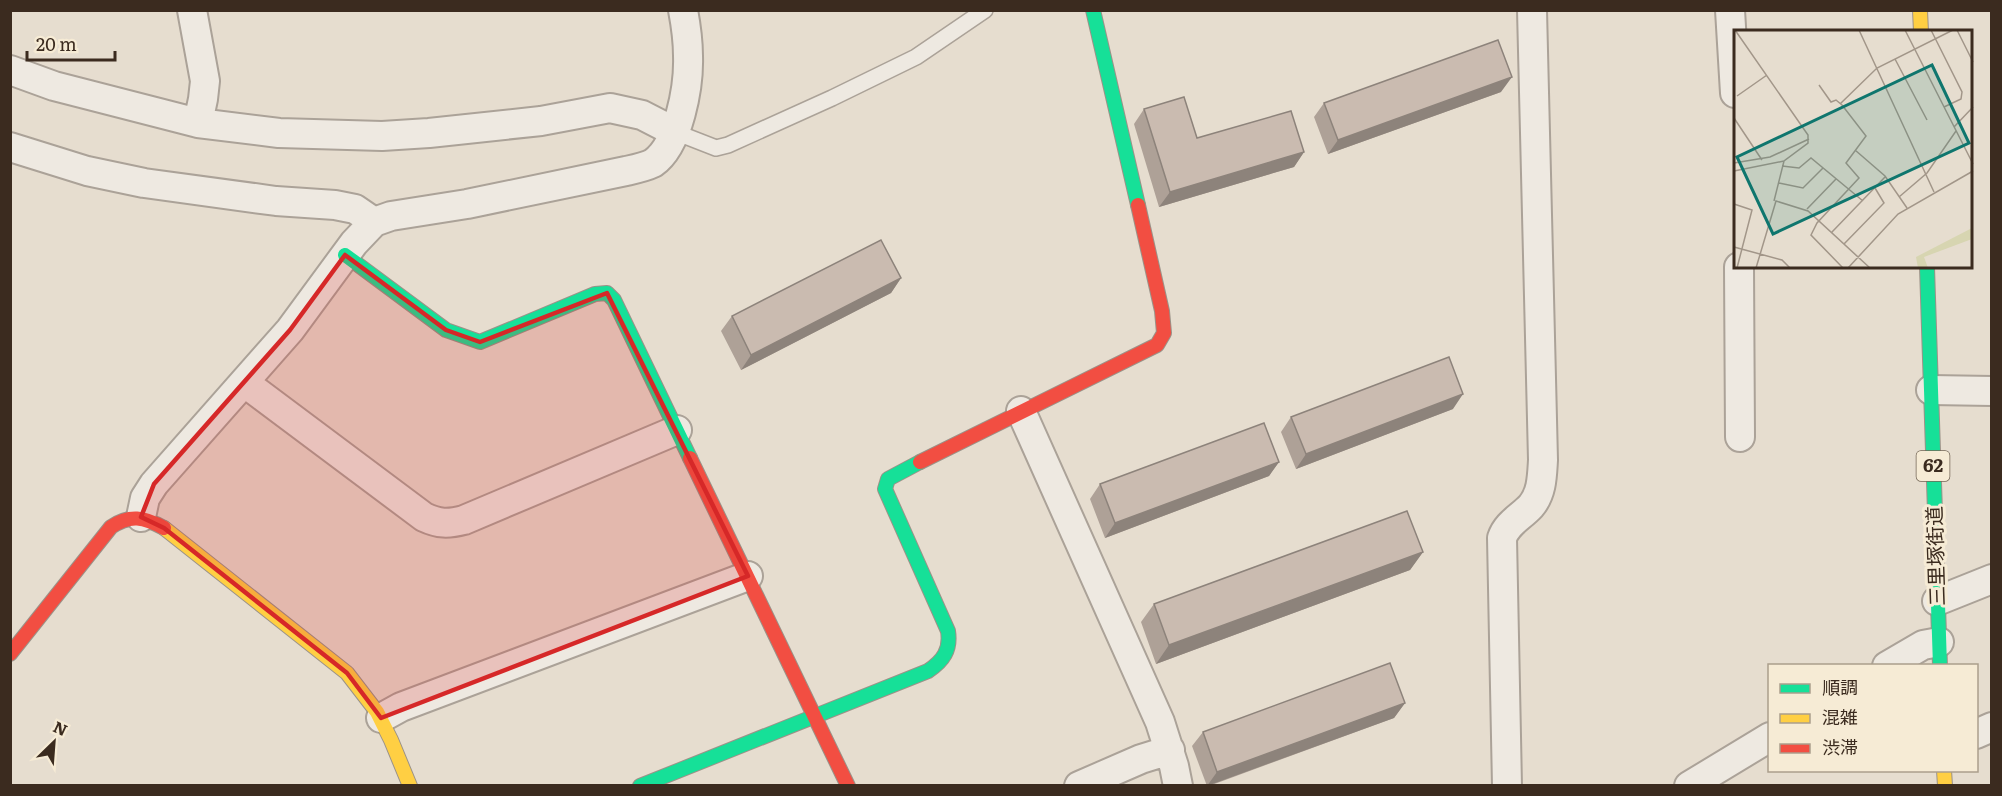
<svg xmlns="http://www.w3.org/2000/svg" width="2002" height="796" viewBox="0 0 2002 796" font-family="Literata,'Noto Sans JP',serif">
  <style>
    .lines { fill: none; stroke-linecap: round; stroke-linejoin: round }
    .lane-casing { stroke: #aba298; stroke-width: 18 }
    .street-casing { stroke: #aba298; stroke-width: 32 }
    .fast-casing { stroke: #9b9288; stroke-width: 16 }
    .slow-casing { stroke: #9b9288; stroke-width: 16 }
    .jam-casing { stroke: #9b9288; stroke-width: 16 }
    .lane { stroke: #eee9e1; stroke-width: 15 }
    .street { stroke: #eee9e1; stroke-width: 28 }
    .fast { stroke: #16e098; stroke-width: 14 }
    .slow { stroke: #ffcf43; stroke-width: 14 }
    .jam { stroke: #f24e42; stroke-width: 14 }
    .wall { fill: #aea197 }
    .shaded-wall { fill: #8d837b }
    .building { fill: #cabbb0; stroke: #8d837b; stroke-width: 1.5 }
    .marked { fill: #d62828; fill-opacity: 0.2; stroke: #d62828; stroke-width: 4.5; stroke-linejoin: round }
    .labels { text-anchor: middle; stroke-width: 6; stroke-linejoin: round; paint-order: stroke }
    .shield { fill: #f6ebd5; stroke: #736556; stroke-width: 1.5 }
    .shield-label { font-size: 18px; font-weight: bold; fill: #3b2b1f }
    .street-label { font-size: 20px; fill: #3b2b1f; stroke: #f6ebd5 }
    .inset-road { fill: none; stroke: #a29689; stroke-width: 1.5 }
    .view { fill: #0f766e; fill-opacity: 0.15; stroke: #0f766e; stroke-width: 3 }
    .inset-edge { fill: none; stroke: #3b2b1f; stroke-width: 3 }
  </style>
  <rect width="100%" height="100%" fill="#e6ddcf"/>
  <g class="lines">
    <g class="lane-casing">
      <path id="lane" d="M675,132L716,148L728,145L832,98L916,57L985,10"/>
    </g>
    <g class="street-casing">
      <path id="street" d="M192,10L205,81L203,99L198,123
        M1730,10L1735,93
        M10,70L54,86L198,123L279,133L382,136L429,133L541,121L610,108L642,115L675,132
        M10,147L87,171L144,183L276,201L335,205L355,209L374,222
        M1739,267L1740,437
        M245,383L424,517C439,524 448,524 464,520L677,430
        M1931,390L1992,391
        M1021,411L1160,722L1174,766L1178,786
        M141,517L145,498L154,484L290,330L354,243L374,222L391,216L467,204L626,171C635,169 645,167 653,163C679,145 689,86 688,56C688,41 686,26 683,10
        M1937,601L1992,579
        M1887,666L1923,645L1939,642
        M381,718L401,707L748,576
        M1976,734L1992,727
        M1079,786L1141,759L1170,750
        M1507,786L1502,538C1507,523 1521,517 1531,506C1542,493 1542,476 1543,460L1532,10
        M1689,786L1770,737"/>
    </g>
    <g class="fast-casing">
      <path id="fast" d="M1093,10L1138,205
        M345,255L446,330L480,342L595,294L607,293L614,300L690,458
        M1927,267L1940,666
        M640,786L928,671C943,661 951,650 948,631L885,489L888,479L920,462"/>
    </g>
    <g class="slow-casing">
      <path id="slow" d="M1920,10L1921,32
        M164,528L347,673L377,712L391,740L410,786
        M1944,770L1945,786"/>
    </g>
    <g class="jam-casing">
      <path id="jam" d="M690,458L848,786
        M920,462L1157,345L1164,333L1162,311L1138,205
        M10,654L111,527C130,514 144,517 164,528"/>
    </g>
    <use href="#lane" class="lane"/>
    <use href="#street" class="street"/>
    <use href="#fast" class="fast"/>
    <use href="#slow" class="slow"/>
    <use href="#jam" class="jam"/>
  </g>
  <path class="wall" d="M1501,92L1328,154L1314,117L1324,103Z
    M1144,109L1197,138L1304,152L1294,167L1159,207L1134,124Z
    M901,278L891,293L741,370L721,331L732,316Z
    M1453,409L1296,469L1281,432L1291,417Z
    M1279,462L1269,476L1105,538L1090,499L1100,484Z
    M1423,552L1410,570L1156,664L1141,622L1154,604Z
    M1405,703L1394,718L1209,786H1207L1192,746L1203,732Z"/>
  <path class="shaded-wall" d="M1512,77L1501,92L1328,154L1338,140Z
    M1304,152L1294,167L1159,207L1170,192Z
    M901,278L891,293L741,370L751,355Z
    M1463,394L1453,409L1296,469L1306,454Z
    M1279,462L1269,476L1105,538L1115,523Z
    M1423,552L1410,570L1156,664L1169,645Z
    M1405,703L1394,718L1207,786L1217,772Z"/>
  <path class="building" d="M1498,40L1512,77L1338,140L1324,103Z
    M1184,97L1197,138L1291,111L1304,152L1170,192L1144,109Z
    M881,240L901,278L751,355L732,316Z
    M1449,357L1463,394L1306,454L1291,417Z
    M1264,423L1279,462L1115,523L1100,484Z
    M1407,511L1423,552L1169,645L1154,604Z
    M1390,663L1405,703L1217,772L1203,732Z"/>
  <path class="marked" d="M345,255L446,330L480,342L607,293L748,576L381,718L347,673L164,528L141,517L154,484L290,330Z"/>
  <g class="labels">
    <rect class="shield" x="1916.5" y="451" width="33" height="30" rx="4.5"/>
    <g class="shield-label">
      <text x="1933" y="472">62</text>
    </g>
    <g class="street-label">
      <text transform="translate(1936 556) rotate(-92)" y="7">三里塚街道</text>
    </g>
  </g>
  <g transform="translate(1734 30)">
    <rect width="238" height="238" fill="#e6ddcf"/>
    <path d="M238,198V209L190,227L194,238H184L182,227Z" fill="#d7d5b1"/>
    <path class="inset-road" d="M1,0L74,105V113L50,131L40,171M125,0L200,162M171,0L239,134M197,0L228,62L227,69L210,77M223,0L239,32M161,29L193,90M85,55L97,72L102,70L108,75L132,106L112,133L125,148L83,193L77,205L109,238M3,66L33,45M106,74L143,38L219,0M0,88L28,130M220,97L239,77M121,120L151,146L173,178M0,133L36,127L75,109M48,136L65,138L77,128L129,171M0,141L50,131M45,153L69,158L89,138M165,167L193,143L222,101M0,174L18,180L3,238M73,179L102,149M98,202L151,147M110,214L150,173L141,158M0,217L48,230L56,238M22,238L42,171L74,181L136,238M114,238L164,184L239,141"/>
    <path class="view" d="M198,35L235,113L39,204L3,127Z"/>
    <rect width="238" height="238" class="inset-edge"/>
  </g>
  <rect width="2002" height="796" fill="none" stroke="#3b2b1f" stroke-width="24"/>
  <rect x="1768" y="664" width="210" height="108" fill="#f6ebd5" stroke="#ab9e8c" stroke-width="1.5"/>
  <rect x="1780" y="684" width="30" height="9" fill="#16e098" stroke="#ab9e8c" stroke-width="1.5"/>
  <text x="1822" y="694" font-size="18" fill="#3b2b1f">順調</text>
  <rect x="1780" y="714" width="30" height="9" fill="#ffcf43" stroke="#ab9e8c" stroke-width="1.5"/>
  <text x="1822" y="724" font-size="18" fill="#3b2b1f">混雑</text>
  <rect x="1780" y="744" width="30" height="9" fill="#f24e42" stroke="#ab9e8c" stroke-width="1.5"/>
  <text x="1822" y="754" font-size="18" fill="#3b2b1f">渋滞</text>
  <g transform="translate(54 742) rotate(25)" stroke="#f6ebd5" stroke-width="4.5" paint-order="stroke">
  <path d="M0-4.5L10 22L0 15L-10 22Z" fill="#3b2b1f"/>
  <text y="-9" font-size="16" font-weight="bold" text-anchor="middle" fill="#3b2b1f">N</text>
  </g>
  <path d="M27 51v9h88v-9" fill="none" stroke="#3b2b1f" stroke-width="3"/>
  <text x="36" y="51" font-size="18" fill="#3b2b1f" stroke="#f6ebd5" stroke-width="4.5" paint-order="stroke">20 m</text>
</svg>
